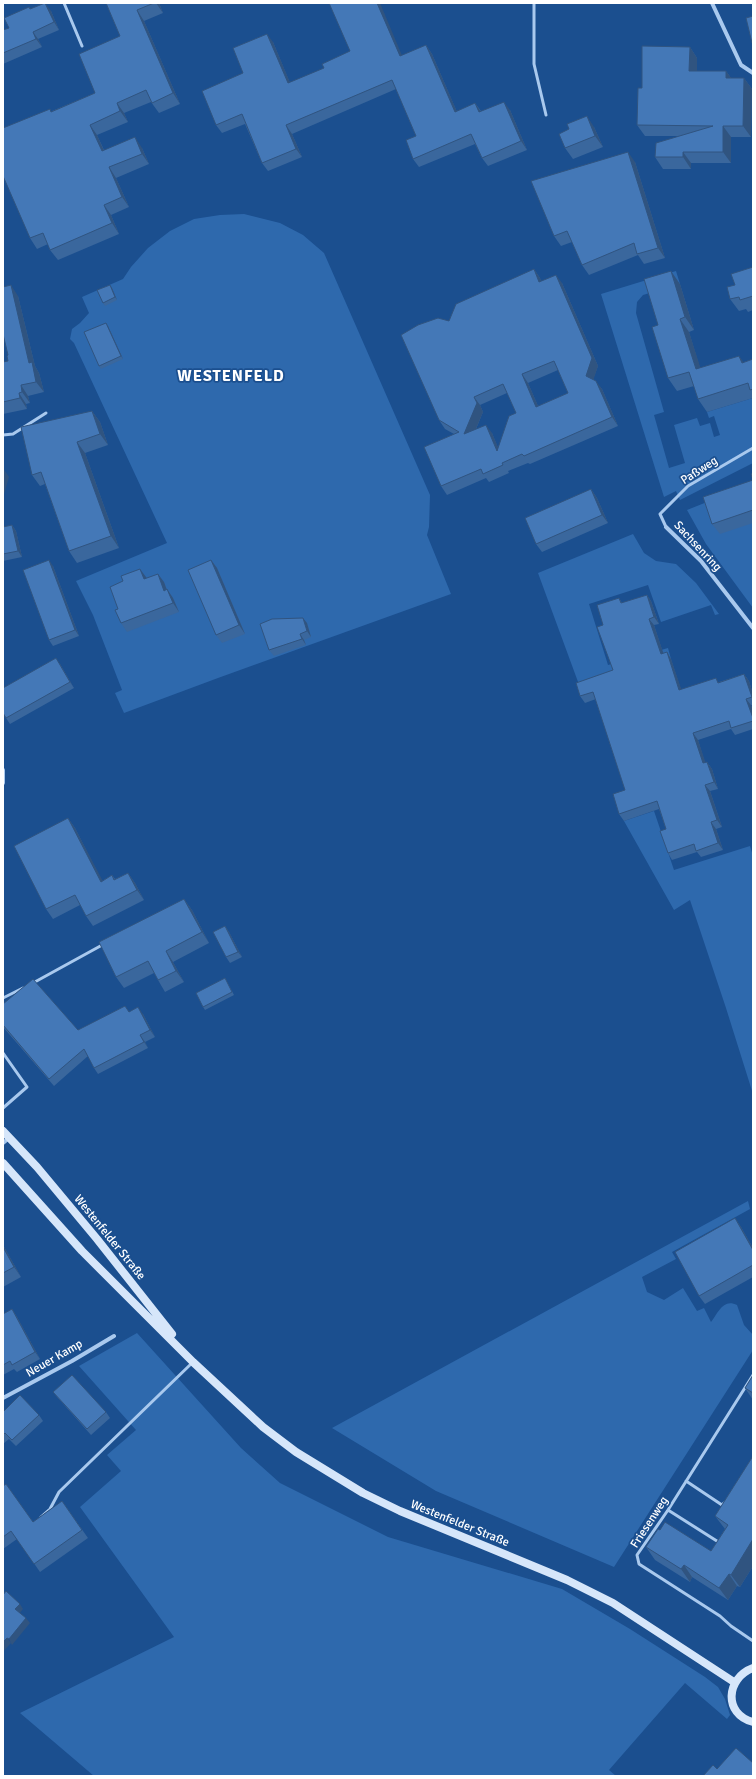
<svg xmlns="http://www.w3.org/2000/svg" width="756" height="1779" viewBox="0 0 756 1779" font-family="Signika,sans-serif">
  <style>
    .green { fill: #2e69ad }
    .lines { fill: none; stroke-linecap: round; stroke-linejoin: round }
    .lane { stroke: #a9c9ee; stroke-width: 3 }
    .street { stroke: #a9c9ee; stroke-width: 4 }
    .secondary { stroke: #d6e6fa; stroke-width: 8 }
    .wall { fill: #3a679d; fill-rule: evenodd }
    .shaded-wall { fill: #305480 }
    .building { fill: #4478b7; stroke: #305480; fill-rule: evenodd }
    .labels { text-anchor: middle; stroke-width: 3.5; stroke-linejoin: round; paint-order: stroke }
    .street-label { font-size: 12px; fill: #fff; stroke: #1b4f8f }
    .district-label { font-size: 16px; font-weight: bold; letter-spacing: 1px; fill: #fff; stroke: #1b4f8f }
  </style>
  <rect width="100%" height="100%" fill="#1b4f8f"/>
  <path class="green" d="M244,214L280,223L303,235L324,253L430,495L429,527L427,535L451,594L218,678L124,713L115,693L122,690L93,615L76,581L167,543L74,343L70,339L72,329L80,323L89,313L82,297L123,279L131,267L148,248L170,231L194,219L220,215Z
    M676,271L680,284L643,295L637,302L636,313L664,412L654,415L669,468L685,463L674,425L697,418L700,426L710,423L714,437L720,435L714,416L709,418L707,412L753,398V463L680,500L676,491L664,497L601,294Z
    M753,490V608L706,544L687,510L717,498Z
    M633,534L644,553L656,561L676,564L696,583L719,614L715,615L711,605L661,622L648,585L589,604L608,665L668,648L671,659L581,690L538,573Z
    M654,811L674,870L750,846L753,856V1094L726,1008L690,900L674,910L624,821Z
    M748,1201L750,1209L672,1252L676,1259L642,1277L647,1292L664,1300L683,1288L697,1311L704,1308L711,1322C718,1313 723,1298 737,1305L744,1325L753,1335V1350L614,1567L436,1491L332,1428Z
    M137,1333L241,1448L280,1483L388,1537L562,1589L630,1629L705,1677L718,1687L725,1699L730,1715L727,1719L685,1683L609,1770L616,1776H94L20,1713L174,1637L80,1507L121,1471L107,1455L136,1430L79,1366Z"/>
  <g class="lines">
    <path class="lane" d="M64,3L82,46
      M534,3V64L546,115
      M3,435L13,434L46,413
      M666,527L660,514L688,486L753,448
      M33,983L104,944
      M3,998L23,988
      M3,1053L27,1087L3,1108
      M753,1375L668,1510L637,1555L639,1564L720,1616L731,1626L753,1641
      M686,1481L722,1505L724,1503
      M668,1510L720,1543
      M41,1517L50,1509L59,1492L192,1363"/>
    <path class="street" d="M712,3L741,65L753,73
      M666,527L701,561L753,628
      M3,770V783
      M3,1143L9,1138
      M3,1398L72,1361L114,1336"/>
    <path class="secondary" d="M3,1131L37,1167L97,1239L172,1334
      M3,1163L82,1251L193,1362L263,1427L296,1452L363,1493L400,1511L567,1580L613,1603L734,1682
      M753,1668C726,1678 723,1714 753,1722"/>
  </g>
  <path class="wall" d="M106,3H159L163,13L144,21L180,104L159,113L151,102L124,113L128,122L97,135L104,150L142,148L149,164L116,178L129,207L111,215L119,234L58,260L50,250L48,244L37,249L30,238L52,111L95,93L120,36Z
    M29,7L31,9L51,11L59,30L38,39L42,47L3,64V30L9,28Z
    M273,42L290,83L402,56L426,45L432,54L457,112L475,103L481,111L510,110L527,150L488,166L482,158L475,144L419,167L413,159L416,136L396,89L292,134L302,157L268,171L262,163L245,124L222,133L216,125L243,73Z
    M690,47L697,58V71H726L731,78H744L752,89L751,137H731V163H691V169H663L655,157L678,136H645L637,125L642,88Z
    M594,127L603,147L573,159L565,148Z
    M635,162L665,258L644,264L638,255L589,275L582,265L572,242L561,246L554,236Z
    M753,267V310L748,312L746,309L739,311L730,299L735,285Z
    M534,269L540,278L541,281L562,283L598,366L593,379L602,389L618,426L530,464L528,463L508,471L509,473L489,482L486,478L447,495L441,486L454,434L445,429L439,420L449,321ZM558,370L568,393L538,406L528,383ZM507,393L516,413L498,448L492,433L476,429L483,412L480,405Z
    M680,284L694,330L689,332L700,368L744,362L753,359V398L707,412L698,399L694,386L677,391L668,378L658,325Z
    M112,288L117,300L105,306L103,303Z
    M18,296L35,366L39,373L44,392L28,396L30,403L26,404L27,409L3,414V362L8,361V355Z
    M108,326L123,359L101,369L99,366Z
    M92,411L100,422L108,445L85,453L119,548L77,563L69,551L45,484L40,486L32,475Z
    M753,473V523L720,534L712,524L753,480Z
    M591,489L597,498L608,523L542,552L536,544Z
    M12,525L16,531L22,557L3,561V527Z
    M211,560L217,568L245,634L222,643L216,635Z
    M53,566L79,636L53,646L49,640Z
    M146,577L147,578L164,582L167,590L173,598L179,612L127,632L121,623L118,609Z
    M647,595L651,601L659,624L654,625L663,653L667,652L671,659L681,690L719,682L744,674L749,681L753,694V705H751L753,711V729L735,735L731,729L698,740L705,763L707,762L712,769L718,789L710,791L722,827L716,829L723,850L701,857L697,852L672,860L668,853L666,829L659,809L624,821L619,814L625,790L596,699L585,703L580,696L613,670L619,598L622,603Z
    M307,623L311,637L304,640L306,645L274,656L269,650Z
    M60,664L74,688L10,724L6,718Z
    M68,818L75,828L102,881L112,875L115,879L128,873L135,883L144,900L93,926L86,916L80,905L53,919L46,909Z
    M184,899L192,910L209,943L173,962L184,982L165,992L158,980L154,973L124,988L116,977Z
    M225,926L229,932L242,957L230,963L226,957Z
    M225,978L234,995L205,1010L203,1007Z
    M3,1004L78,1030L130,1012L143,1014L155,1037L145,1042L148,1048L98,1074L94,1068L88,1056L54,1086L3,1027Z
    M735,1218L741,1227L753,1248V1277L705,1304L699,1296Z
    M3,1245L21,1277L3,1287Z
    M12,1309L17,1317L40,1359L17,1372L14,1369L3,1375V1314Z
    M753,1375V1400L745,1388Z
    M53,1392L106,1412L110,1418L91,1435L58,1398Z
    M3,1412L39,1415L43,1421L16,1446L9,1439L3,1444Z
    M753,1456V1566L740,1587L737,1586L728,1600L692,1577L690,1582L655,1560L646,1547L660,1530L711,1551L725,1529L715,1516Z
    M3,1486L33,1522L62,1501L88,1538L40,1572L17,1539L3,1549Z"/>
  <path class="shaded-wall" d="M45,3L51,11L59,30L54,22Z
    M156,3H159L163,13Z
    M377,3H380L406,65L400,56Z
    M137,10L144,21L180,104L173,93Z
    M33,32L38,39L42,47L36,39Z
    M267,34L273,42L294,92L288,83Z
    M426,45L432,54L461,121L455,112Z
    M690,47L697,58V82L689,71Z
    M726,71L734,82L726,78Z
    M744,78L752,89L751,137L743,126Z
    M504,102L510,110L527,150L521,141Z
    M117,103L124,113L128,122L120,111Z
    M475,103L481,112H479Z
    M587,116L594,127L603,147L595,136Z
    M90,125L97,135L109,162L102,151Z
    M286,125L292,134L302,157L296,149Z
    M723,126L731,137V163L723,152Z
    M135,137L142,148L149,164L142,154Z
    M628,152L635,162L665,258L658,248Z
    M683,152L691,163V169L683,157Z
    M109,167L116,178L129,207L122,197Z
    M104,205L111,215L119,234L112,223Z
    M534,269L540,278L545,290L539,282Z
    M671,271L680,284L694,330L685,317Z
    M556,275L562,283L598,366L592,384L586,376Z
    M11,285L18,296L35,366L39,373L44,392L36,382L29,363Z
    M110,285L112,288L117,300L115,297Z
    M680,319L689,332L705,382L696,369Z
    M106,323L108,326L123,359L121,356Z
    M739,356L749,369L742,363Z
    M522,374L528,383L542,415L536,407Z
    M596,381L602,389L618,426L612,417Z
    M21,385L28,396L30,403L22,392Z
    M19,393L26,404L27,409L20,398Z
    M474,397L480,405L483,412L470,443L464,434Z
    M92,411L100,422L108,445L100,434Z
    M486,425L492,433L503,459L497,451Z
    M77,442L85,453L119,548L111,536Z
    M3,468L9,477L3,498Z
    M591,489L597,498L608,523L602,515Z
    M12,525L16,531L22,557L18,551Z
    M49,560L53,566L79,636L75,630Z
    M211,560L217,568L245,634L239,625Z
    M140,569L146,577L150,588L144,579Z
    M158,574L164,582L170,599L164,591Z
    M167,589L173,598L179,612L173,603Z
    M647,595L651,601L659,624L654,617Z
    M303,618L307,623L311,637L307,631Z
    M649,619L654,625L666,661L661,654Z
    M300,634L304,640L306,645L302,639Z
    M667,652L671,659L684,697L679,690Z
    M56,658L60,664L74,688L70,682Z
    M744,674L749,681L753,694V699L752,697Z
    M746,699L751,705L753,711V718Z
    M693,733L698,740L708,770L703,763Z
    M707,762L712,769L718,789L714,782Z
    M705,785L710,791L722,827L717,820Z
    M68,818L75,828L108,891L101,882Z
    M711,822L716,829L723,850L718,843Z
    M128,873L135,883L144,900L137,890Z
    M184,899L192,910L209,943L202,932Z
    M225,926L229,932L242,957L238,952Z
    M166,951L173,962L184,982L176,971Z
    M138,1007L143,1014L155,1037L150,1030Z
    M140,1035L145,1042L148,1048L144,1042Z
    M735,1218L741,1227L753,1248V1250Z
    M3,1245L21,1277L14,1267L3,1247Z
    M12,1309L17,1317L40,1359L35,1352Z
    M753,1539V1566L740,1587L731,1575Z
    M684,1565L692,1577L690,1582L681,1569Z
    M729,1574L737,1586L728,1600L719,1588Z
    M20,1604L23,1609L19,1614L15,1609Z
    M26,1618L30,1623L12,1645L9,1639Z
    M7,1638L11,1643L3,1652V1642Z"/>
  <path class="building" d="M45,3L54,22L33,32L36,39L3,53V30L9,28L4,18L29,7L30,9Z
    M106,3H154L137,10L173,93L152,103L146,90L117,103L120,111L90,125L102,151L135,137L142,154L109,167L122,197L104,205L112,223L50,250L43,233L30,238L3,176V128L50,109L51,112L95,93L79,54L120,36Z
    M329,3H377L400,56L426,45L455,112L475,103L479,112L504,102L521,141L482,158L471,134L413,159L406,140L416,136L392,80L286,125L296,149L262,163L242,114L216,125L202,91L243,73L233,48L267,34L288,83L324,68L322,64L350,51Z
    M753,16V43H752L746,18Z
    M642,46L690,47L689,71H726V78H744L743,126H723V152H683V157H655L656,143L713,126L637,125L638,88H642Z
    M587,116L595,136L565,148L559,134L569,129L567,124Z
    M628,152L658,248L637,254L634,243L582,265L567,231L554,236L531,181Z
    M753,267V296L740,300L739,297L730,299L727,287L735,285L731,274Z
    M534,269L539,282L556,275L592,358L586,376L596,381L612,417L524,456L522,454L502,463L503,465L483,474L481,469L441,486L424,447L459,432L439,420L401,335L418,325L438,318L449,321L456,304ZM554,361L568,393L536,407L522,374ZM503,384L516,413L509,416L497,451L486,425L464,434L477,403L474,397Z
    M671,271L685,317L680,319L696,369L739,356L742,363L753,359V389L750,390L748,383L698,399L689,372L668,378L652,327L658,325L644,279Z
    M11,285L29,363L32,362L36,382L21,385L22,392L19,393L20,398L3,402V362L8,361L7,356L8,355L3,334V287Z
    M110,285L115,297L103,303L97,290Z
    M106,323L121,356L99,366L84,332Z
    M92,411L100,434L77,442L111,536L69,551L41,472L32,475L21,427Z
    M753,473V510L712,524L703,497L753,480L751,474Z
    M591,489L602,515L536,544L525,518Z
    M12,525L18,551L3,554V527Z
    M49,560L75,630L49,640L23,570Z
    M211,560L239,625L216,635L188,570Z
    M140,569L144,579L158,574L164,591L167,589L173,603L121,623L115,610L118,609L110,587L123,581L121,576Z
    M647,595L654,617L649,619L661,654L667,652L679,690L716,678L718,683L744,674L752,697L746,699L753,718V721L731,728L729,721L693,733L703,763L707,762L714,782L705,785L717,820L711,822L718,843L696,851L694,844L668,853L660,831L666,829L657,801L619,814L613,794L625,790L593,692L580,696L576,683L613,670L597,627L603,625L597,605L619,598L621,603Z
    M303,618L307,631L300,634L302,639L269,650L260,624L272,619Z
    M56,658L70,682L6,718L3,713V688Z
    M68,818L101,882L112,875L114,880L128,873L137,890L86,916L75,895L46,909L14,846Z
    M184,899L202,932L166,951L176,971L158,980L148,961L116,977L99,942Z
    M225,926L238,952L226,957L213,932Z
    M225,978L232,992L203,1007L196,993Z
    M33,979L78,1030L125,1006L129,1012L138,1007L150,1030L140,1035L144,1042L94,1068L84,1049L49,1079L3,1025V1004Z
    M735,1218L753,1250V1265L699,1296L675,1252Z
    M3,1247L14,1267L3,1273Z
    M12,1309L35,1352L12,1365L10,1361L3,1365V1314Z
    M72,1375L106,1412L87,1429L53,1392Z
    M753,1375V1393L745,1388Z
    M20,1395L39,1415L12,1440L5,1433L3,1435V1412Z
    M753,1456V1539L731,1575L729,1574L719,1588L684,1565L681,1569L646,1547L658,1529L660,1530L665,1522L711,1551L728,1525L715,1516Z
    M6,1484L33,1522L62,1501L82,1530L34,1564L11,1531L3,1537V1486Z
    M6,1591L20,1604L15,1609L26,1618L9,1639L7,1638L3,1642V1595Z
    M736,1748L753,1763V1776H703L713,1765L717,1769Z"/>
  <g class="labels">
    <g class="street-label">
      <text transform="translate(699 470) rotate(-33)" y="4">Paßweg</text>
      <text transform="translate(698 546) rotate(47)" y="4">Sachsenring</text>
      <text transform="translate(110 1237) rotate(51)" y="4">Westenfelder Straße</text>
      <text transform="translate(54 1358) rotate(-30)" y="4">Neuer Kamp</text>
      <text transform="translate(649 1522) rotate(-57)" y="4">Friesenweg</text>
      <text transform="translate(460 1523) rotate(22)" y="4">Westenfelder Straße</text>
    </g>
    <g class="district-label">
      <text x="231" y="381">WESTENFELD</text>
    </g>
  </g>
  <rect width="756" height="1779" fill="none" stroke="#ffffff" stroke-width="8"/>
</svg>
